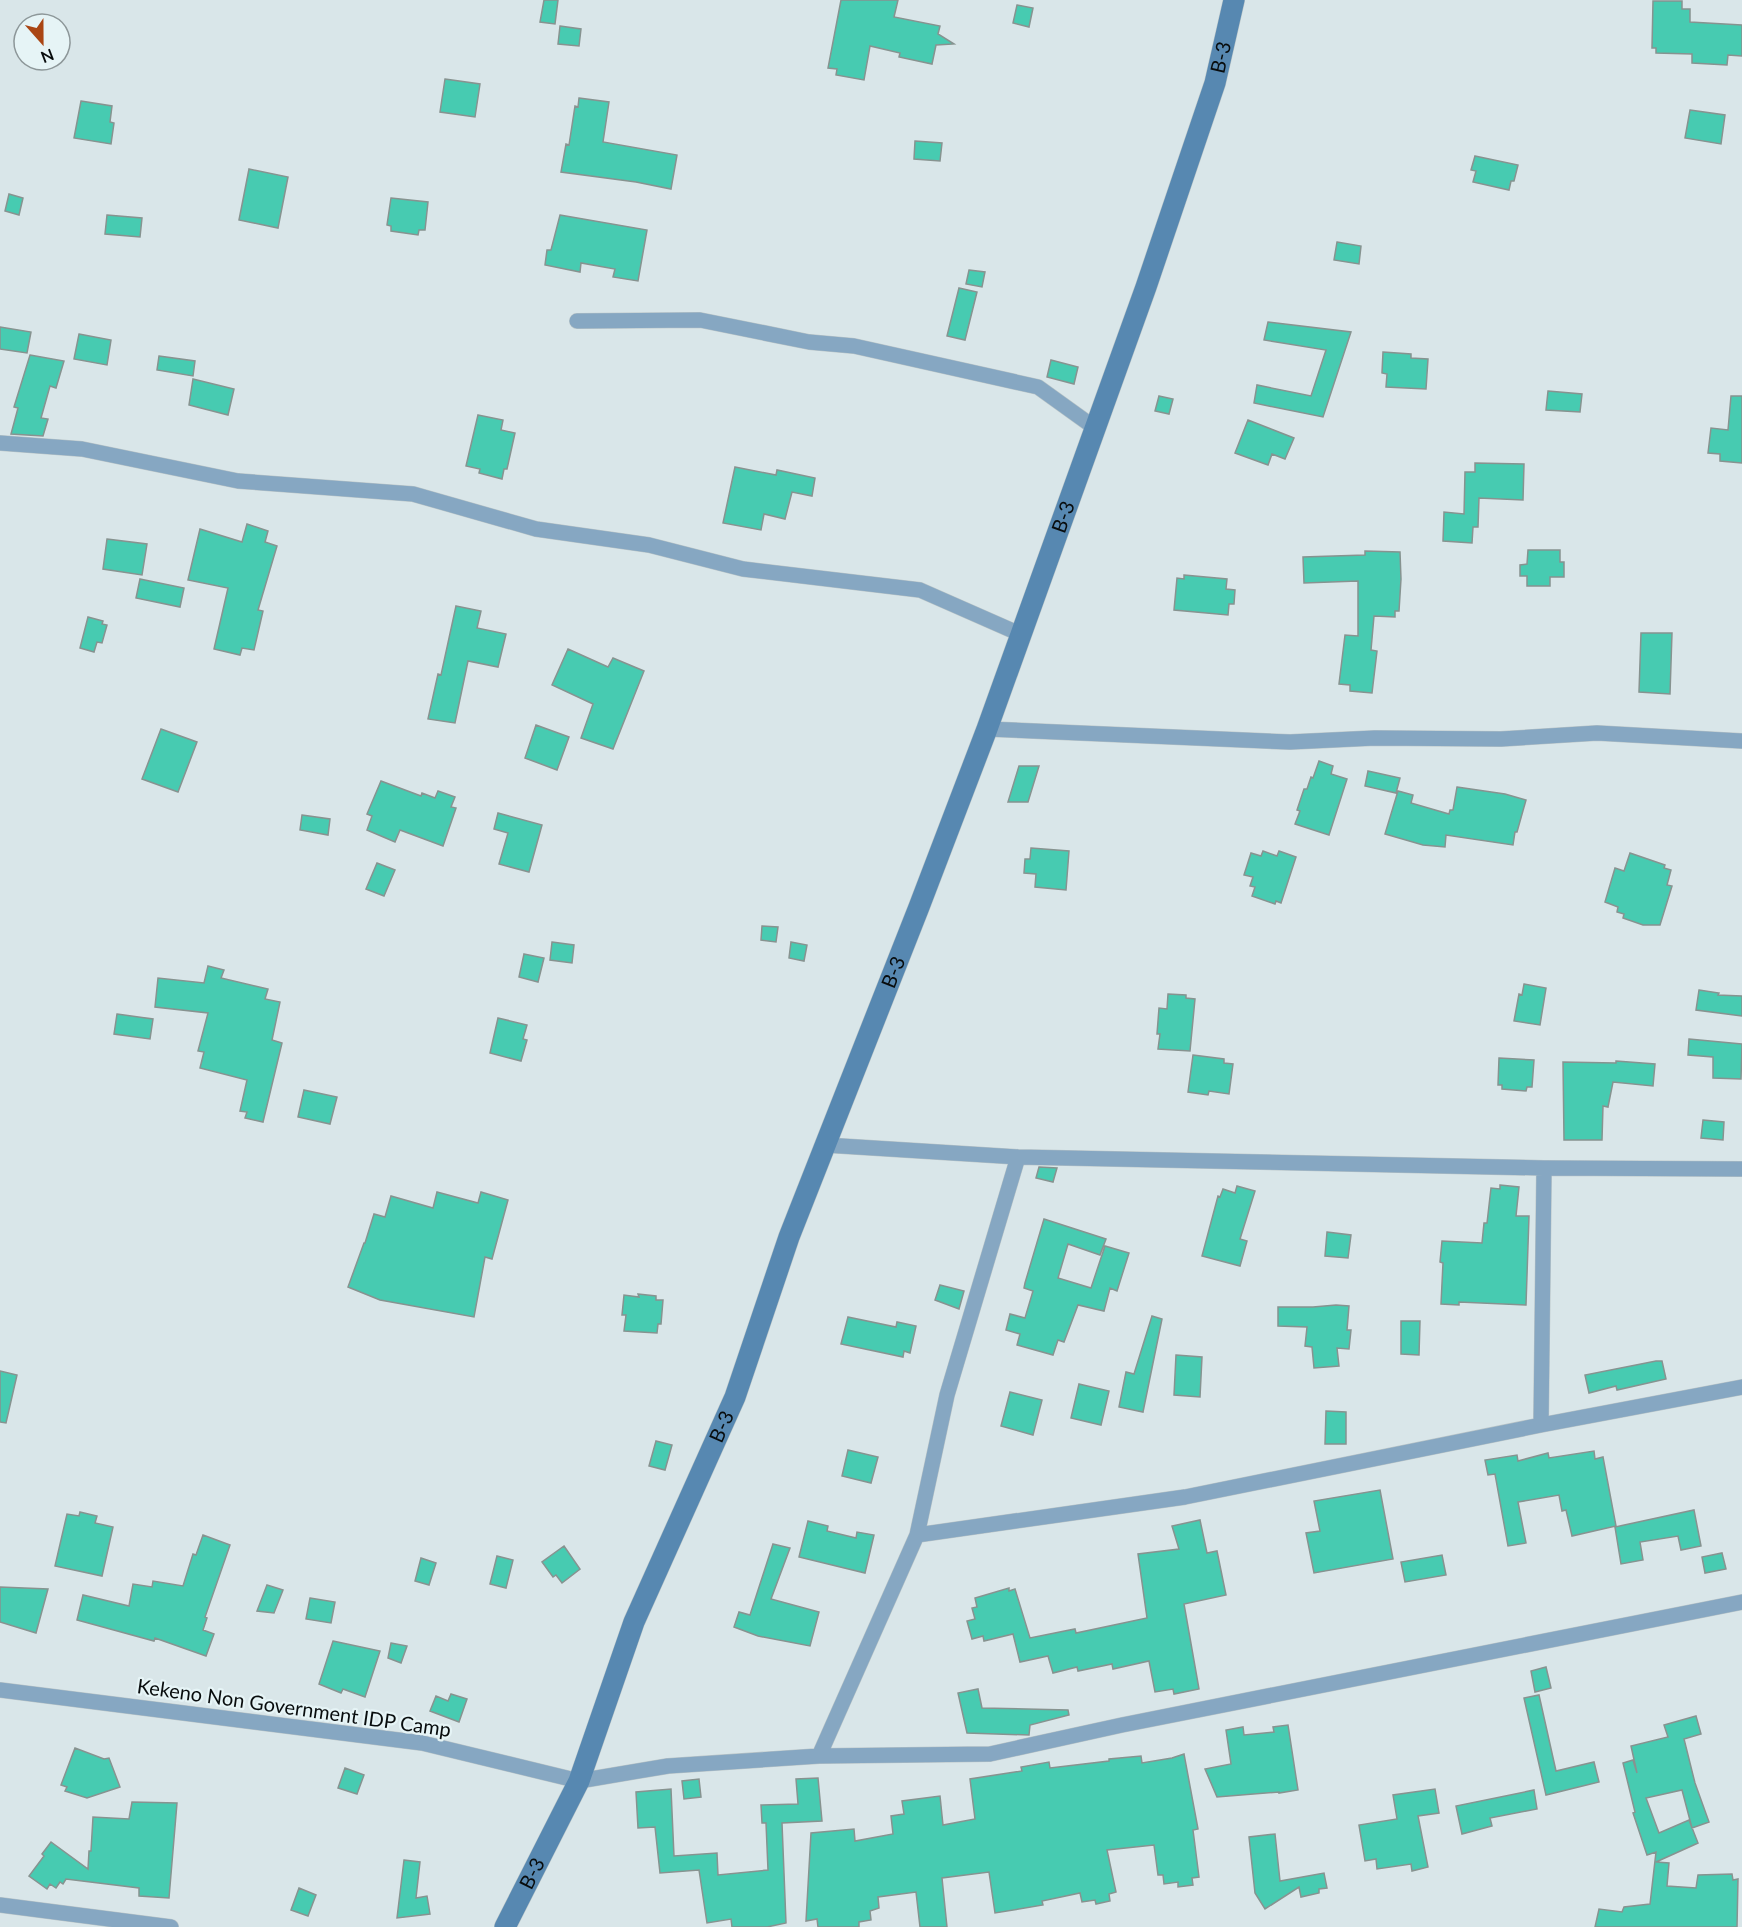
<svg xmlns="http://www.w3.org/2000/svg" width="1742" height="1927" viewBox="0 0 1742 1927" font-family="Lato,sans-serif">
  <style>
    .building { fill: #47cbb1; stroke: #879390; stroke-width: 1.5 }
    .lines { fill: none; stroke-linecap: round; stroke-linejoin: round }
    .street-casing { stroke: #b8c3c6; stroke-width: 16 }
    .secondary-casing { stroke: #b8c3c6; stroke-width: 22 }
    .street { stroke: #86a7c2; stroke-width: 15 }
    .secondary { stroke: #5788b1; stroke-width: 21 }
    .labels { text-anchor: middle; stroke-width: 4.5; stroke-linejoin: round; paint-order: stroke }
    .street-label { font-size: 20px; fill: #080c0d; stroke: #e6f4f6 }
  </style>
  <rect width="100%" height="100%" fill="#d9e6e9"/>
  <path class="building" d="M544,0H558L555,24L540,22Z
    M841,0H898L894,17L940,26L938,34L954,44L936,45L932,64L899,57L900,53L870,46L864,80L836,75L837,69L828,68Z
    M1653,1H1682V9H1690V22L1742,25V56L1728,55L1727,65L1692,63V54L1656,53V48H1652Z
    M1017,5L1033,8L1029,27L1013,23Z
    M560,26L581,29L579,46L558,44Z
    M445,79L480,84L475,117L440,112Z
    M579,98L609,102L603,142L677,155L671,189L636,182L561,172L566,144L569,145L575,106L578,107Z
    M81,101L112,106L110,122L114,123L111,144L74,138Z
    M1690,110L1725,115L1721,144L1685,138Z
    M915,141L942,143L940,161L914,159Z
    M1475,156L1518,165L1514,181H1511L1509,190L1473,182L1476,171L1471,170Z
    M249,169L288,177L278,228L239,220Z
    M9,194L23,198L19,215L5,211Z
    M391,198L428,202L425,230H419L418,235L391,231V226L387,225Z
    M107,215L142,218L140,237L105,234Z
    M560,215L647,230L638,281L613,277L615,269L581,263L580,272L545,265L547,250H551Z
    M1337,242L1361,246L1359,264L1334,260Z
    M969,270L985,272L982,287L966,284Z
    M959,288L977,292L965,340L947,336Z
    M1268,322L1351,332L1323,417L1254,403L1257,385L1311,396L1326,350L1264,340Z
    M0,327L31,332L27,353L0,349Z
    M79,334L111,340L107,365L74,359Z
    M1383,352L1411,354V358L1428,359L1426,389L1386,387L1387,374L1382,373Z
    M30,355L64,361L56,388L50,386L41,418L48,419L43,436L11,434L18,408L14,407Z
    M159,356L195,361L193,376L157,370Z
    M1051,360L1078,367L1074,384L1047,377Z
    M193,379L234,389L228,415L189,405Z
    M1548,391L1582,394L1580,412L1546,410Z
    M1159,396L1173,399L1169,414L1155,411Z
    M1731,396H1742V463L1720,461V454L1708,453L1711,428L1728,430Z
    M478,415L503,420L501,430L515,433L507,469H504L502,479L479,473L480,469L466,466Z
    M1248,420L1294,438L1285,459L1272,454L1268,465L1235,453Z
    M1475,463L1524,464L1523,500L1479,498L1478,527H1473L1472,543L1443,541L1444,512L1464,514L1465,472H1475Z
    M735,467L776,475L777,470L815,478L812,496L792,492L785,519L764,514L761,530L723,523Z
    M247,524L268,531L265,542L277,546L258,610L263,611L254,650L242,648L240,655L214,649L228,588L188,580L200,529L242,542Z
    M107,539L147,544L142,575L103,569Z
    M1528,550H1560V562H1564V577H1550V586H1527V576H1520V565L1527,564Z
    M1365,551L1400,552L1401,579L1399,611H1395V617L1374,616L1371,650L1377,651L1372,693L1350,691V685L1339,684L1345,635L1358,636V581L1304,583L1303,557L1365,555Z
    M1184,575L1227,579L1226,589L1235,590L1234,604H1229L1228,615L1174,610L1177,578L1184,579Z
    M140,579L184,588L180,607L136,598Z
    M456,606L481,611L477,628L506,634L498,667L468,661L455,723L428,719L438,674L441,675Z
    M88,617L103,621L102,624L107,625L102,643L97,642L94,652L80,648Z
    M1641,633H1672L1670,694L1639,692Z
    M568,649L608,667L613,658L644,671L613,749L581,738L593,704L552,685Z
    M536,725L569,737L557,770L525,758Z
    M161,729L197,742L178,792L142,779Z
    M1319,761L1333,766L1331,774L1347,779L1329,835L1295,824L1300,811L1297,810L1304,789H1307L1311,777L1313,778Z
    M1019,766H1039L1028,802H1008Z
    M1368,771L1400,778L1396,793L1365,786Z
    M381,781L421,796L422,793L435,798L438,791L455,797L451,807L456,808L443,846L400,830L395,842L367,830L372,816L367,814Z
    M1457,787L1505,794L1526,800L1517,832H1515L1513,845L1446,835L1445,847L1423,845L1385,834L1398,791L1413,795L1411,803L1449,814L1450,810H1453Z
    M498,813L542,825L529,872L499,864L508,833L494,829Z
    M302,815L330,819L328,835L300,830Z
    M1031,848L1069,851L1066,890L1035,887L1036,874L1024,873L1025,859H1030Z
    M1263,851L1277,856L1279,851L1296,857L1281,903L1276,901L1275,904L1252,896L1255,887L1250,886L1253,877L1244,875L1251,853L1261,856Z
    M1630,853L1665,865L1664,868L1671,870L1667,885L1672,886L1660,925H1643L1623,918L1624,914L1617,912L1618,907L1605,902L1615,868L1624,871Z
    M377,863L395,870L384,896L366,889Z
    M762,926L778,927L776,942L761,940Z
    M552,942L574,945L572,963L550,960Z
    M791,942L807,945L804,961L789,958Z
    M524,954L544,958L538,982L519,977Z
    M208,966L224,970L221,978L268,989L265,999L280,1002L272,1040L282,1043L263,1122L245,1118L247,1112L240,1111L247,1080L200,1068L204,1052L198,1051L208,1013L155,1007L158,978L204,983Z
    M1524,984L1546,988L1540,1025L1514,1021L1519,994L1522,995Z
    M1699,990L1719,993L1718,995L1742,996V1016L1696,1010Z
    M1168,994L1186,995V998L1195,999L1190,1051L1158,1049L1160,1034H1157L1159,1008L1167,1009Z
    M117,1014L153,1019L150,1039L114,1034Z
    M498,1018L527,1025L523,1039L527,1040L521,1061L490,1053Z
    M1689,1039L1742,1044L1741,1079L1713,1078V1057L1688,1055Z
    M1193,1055L1224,1059V1063L1233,1064L1229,1094L1209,1091L1208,1095L1188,1092Z
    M1499,1058L1534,1060L1532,1087H1527L1526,1091L1502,1089V1085H1498Z
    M1616,1061L1655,1064L1653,1086L1613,1082L1608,1107L1603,1106L1602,1140H1564L1563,1062L1616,1063Z
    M304,1090L337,1097L330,1124L298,1117Z
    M1703,1120L1724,1122L1723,1140L1701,1138Z
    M1039,1167L1057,1168L1053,1182L1036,1178Z
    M1500,1185L1519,1187L1516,1216H1529L1526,1305L1459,1302V1305L1441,1304L1443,1263L1440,1262L1442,1241L1482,1243L1484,1223H1487L1491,1188L1500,1189Z
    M1237,1186L1255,1191L1240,1239L1247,1241L1240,1266L1202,1256L1218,1196L1220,1197L1223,1189L1235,1193Z
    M437,1192L478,1203L481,1192L508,1200L492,1259L485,1257L474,1317L380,1300L348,1287L364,1243H365L374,1214L385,1217L391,1196L433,1208Z
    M1044,1219L1106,1239L1100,1255L1068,1244L1058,1278L1091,1288L1105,1246L1129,1253L1117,1291L1110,1288L1104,1311L1078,1305L1064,1342L1058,1340L1053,1355L1017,1345L1020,1334L1006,1330L1010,1314L1025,1318L1033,1291L1024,1288L1025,1283Z
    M1327,1232L1351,1235L1348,1258L1325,1256Z
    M940,1285L964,1291L959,1309L935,1300Z
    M638,1294L656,1296V1300H663L661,1324H658L657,1333L624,1331L626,1315H622L624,1295L639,1297Z
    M1336,1305L1349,1306L1347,1330H1351L1349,1349L1337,1348L1339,1366L1314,1368L1312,1347L1305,1346L1307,1327L1278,1326V1307H1313Z
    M1152,1316L1162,1319L1143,1412L1119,1407L1126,1372L1134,1374Z
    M848,1317L896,1327L897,1322L916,1326L910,1353L904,1351L903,1357L841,1344Z
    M1401,1321H1420L1419,1355L1401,1354Z
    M1176,1355L1202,1357L1200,1397L1174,1395Z
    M1656,1361H1662L1666,1379L1617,1390L1616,1386L1589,1393L1585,1375Z
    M0,1371L17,1375L6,1423L0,1422Z
    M1079,1384L1109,1391L1101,1425L1071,1418Z
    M1010,1392L1042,1400L1033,1435L1001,1426Z
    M1326,1411L1346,1412V1444H1325Z
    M656,1441L672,1445L665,1470L649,1466Z
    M848,1450L878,1457L871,1483L842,1476Z
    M1594,1451L1595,1459L1603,1457L1616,1526L1572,1536L1566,1510L1562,1511L1559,1495L1518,1502L1526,1543L1508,1546L1495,1474L1488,1475L1485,1460L1517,1455L1518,1461L1548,1453L1549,1458Z
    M1380,1490L1393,1559L1314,1573L1306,1533L1320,1531L1314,1501Z
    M1694,1510L1701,1546L1681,1550L1678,1536L1640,1542L1643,1560L1621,1564L1615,1527Z
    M80,1512L97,1516L95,1523L113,1527L102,1576L55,1566L67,1514L79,1516Z
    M1200,1520L1207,1553L1217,1551L1226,1595L1184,1604L1199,1689L1174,1694L1173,1689L1155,1692L1149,1661L1113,1669L1112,1664L1078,1671L1077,1667L1053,1673L1048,1656L1020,1662L1013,1634L984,1641L983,1636L972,1639L967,1621L975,1619L972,1608L977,1607L975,1598L1009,1588V1591L1015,1589L1030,1638L1075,1629L1076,1633L1147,1618L1138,1554L1179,1549L1172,1526Z
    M808,1521L828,1526L827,1531L856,1538L857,1532L874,1535L865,1573L799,1557Z
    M203,1535L230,1545L205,1617L207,1618L203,1630L214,1634L206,1656L155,1638L154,1641L77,1620L83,1595L129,1606L133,1584L152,1587L153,1581L183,1586L193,1554L196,1555Z
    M773,1544L790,1548L771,1599L819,1612L810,1646L758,1636L734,1627L739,1612L750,1615Z
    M564,1546L580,1569L562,1583L556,1575L553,1577L542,1562Z
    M1722,1553L1726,1569L1705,1573L1702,1557Z
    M1442,1555L1446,1575L1405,1582L1401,1562Z
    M497,1556L513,1560L506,1588L490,1584Z
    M421,1558L436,1563L429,1585L415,1581Z
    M267,1585L283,1590L274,1613L257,1611Z
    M0,1587L48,1589L36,1633L0,1622Z
    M310,1598L335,1602L331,1623L306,1619Z
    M333,1641L380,1651L365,1697L343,1689L341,1693L319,1684Z
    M391,1643L407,1646L401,1663L388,1658Z
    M1546,1667L1551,1688L1535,1692L1531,1671Z
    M978,1689L982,1708L1068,1710L1069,1715L1030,1725L1029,1735L967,1733L958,1693Z
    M451,1694L467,1699L459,1722L430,1711L436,1696L448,1701Z
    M1539,1695L1556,1771L1594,1762L1599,1782L1546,1795L1524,1698Z
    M1696,1716L1701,1734L1684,1739L1695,1783L1709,1822L1692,1828L1682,1790L1646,1798L1659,1833L1689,1820L1698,1843L1656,1862L1669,1863L1667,1886L1696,1888L1698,1875L1732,1874L1733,1880L1738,1879L1737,1927H1595L1599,1909L1622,1912L1624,1907L1650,1904L1656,1852L1647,1855L1633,1813L1635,1812L1623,1763L1633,1760L1637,1773L1631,1746L1668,1737L1664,1725Z
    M1288,1725L1298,1790L1279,1793V1792L1217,1797L1205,1769L1231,1764L1226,1730L1243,1727L1244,1735L1274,1732L1273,1727Z
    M75,1748L104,1759L109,1758L120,1787L87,1798L65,1791L67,1787L61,1785Z
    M1184,1754L1198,1829L1193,1830L1199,1877L1192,1878L1193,1885L1178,1887V1882L1164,1884L1163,1875H1158L1154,1845L1107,1850L1116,1892L1109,1894L1110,1901L1096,1904L1095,1900L1082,1902L1080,1893L1042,1901L1043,1905L995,1913L989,1872L942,1878L947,1927H920L916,1892L878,1897L879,1908L870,1911L871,1920L859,1922V1927H818L817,1919L806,1921L811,1833L854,1829L855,1841L893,1834L891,1816L904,1814L902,1801L940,1796L943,1825L975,1819L970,1779L1022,1771L1021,1767L1049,1762L1050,1768L1109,1761V1759L1141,1756L1142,1763L1172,1758Z
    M345,1768L364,1775L357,1794L338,1788Z
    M818,1778L822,1821L782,1823L786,1923L767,1927H732L731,1919L707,1923L699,1870L660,1873L655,1827L638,1828L636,1792L671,1789L674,1856L717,1853L718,1875L768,1870L766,1823H762L761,1805L798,1804L796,1779Z
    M699,1779L701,1797L684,1799L682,1781Z
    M1435,1789L1439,1813L1418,1816L1428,1867L1412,1871L1411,1864L1377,1869L1376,1859L1365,1861L1359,1825L1397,1819L1393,1795Z
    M1534,1790L1537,1809L1490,1818L1492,1826L1462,1834L1456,1806Z
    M132,1802L177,1803L169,1898L139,1896V1888L66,1879L63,1884L60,1882L56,1888L50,1884L47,1889L29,1876L44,1856L42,1854L51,1842L88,1869L89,1851H91L93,1817L129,1819Z
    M1275,1834L1280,1881L1324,1873L1327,1888L1319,1889V1893L1301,1897L1299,1887L1265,1909L1255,1893L1249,1837Z
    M404,1860L420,1862L416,1898L427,1896L430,1914L397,1918Z
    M299,1888L316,1895L308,1916L291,1910Z"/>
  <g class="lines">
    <g class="street-casing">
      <path id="street" d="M577,321L700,320L809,342L854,346L1038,387L1095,428
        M0,443L82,449L238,481L413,494L536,529L649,545L743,569L920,590L1020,634
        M987,729L1290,742L1375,738L1501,739L1597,733L1742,741
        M825,1145L1018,1157L1544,1168L1742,1169
        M1544,1168L1541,1425L1742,1387
        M917,1535L947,1395L1018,1157
        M0,1690L422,1743L579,1781L668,1766L819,1756L917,1535L1185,1497L1541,1425
        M819,1756L990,1754L1122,1725L1742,1602
        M0,1905L171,1927"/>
    </g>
    <g class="secondary-casing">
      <g id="secondary">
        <path id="s1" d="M505,1927L579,1781L634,1622L735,1397L789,1237L919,907L987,729L1146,287L1215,83L1234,0"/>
      </g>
    </g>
    <use href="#street" class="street"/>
    <use href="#secondary" class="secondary"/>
  </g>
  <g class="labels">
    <g class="street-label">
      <text dy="7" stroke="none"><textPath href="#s1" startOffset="2004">B-3</textPath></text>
      <text dy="7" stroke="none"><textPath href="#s1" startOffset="1518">B-3</textPath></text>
      <text dy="7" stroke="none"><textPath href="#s1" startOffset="1032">B-3</textPath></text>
      <text dy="7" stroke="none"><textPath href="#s1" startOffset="546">B-3</textPath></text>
      <text transform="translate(294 1708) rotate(8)" y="7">Kekeno Non Government IDP Camp</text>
      <text dy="7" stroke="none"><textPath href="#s1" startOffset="60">B-3</textPath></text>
    </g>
  </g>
  <g transform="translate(42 42) rotate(159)"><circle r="28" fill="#e6f4f6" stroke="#8d9799" stroke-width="1.5"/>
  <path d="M0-4.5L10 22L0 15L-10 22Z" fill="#aa4614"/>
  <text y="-9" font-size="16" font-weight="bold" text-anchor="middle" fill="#080c0d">N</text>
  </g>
</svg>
